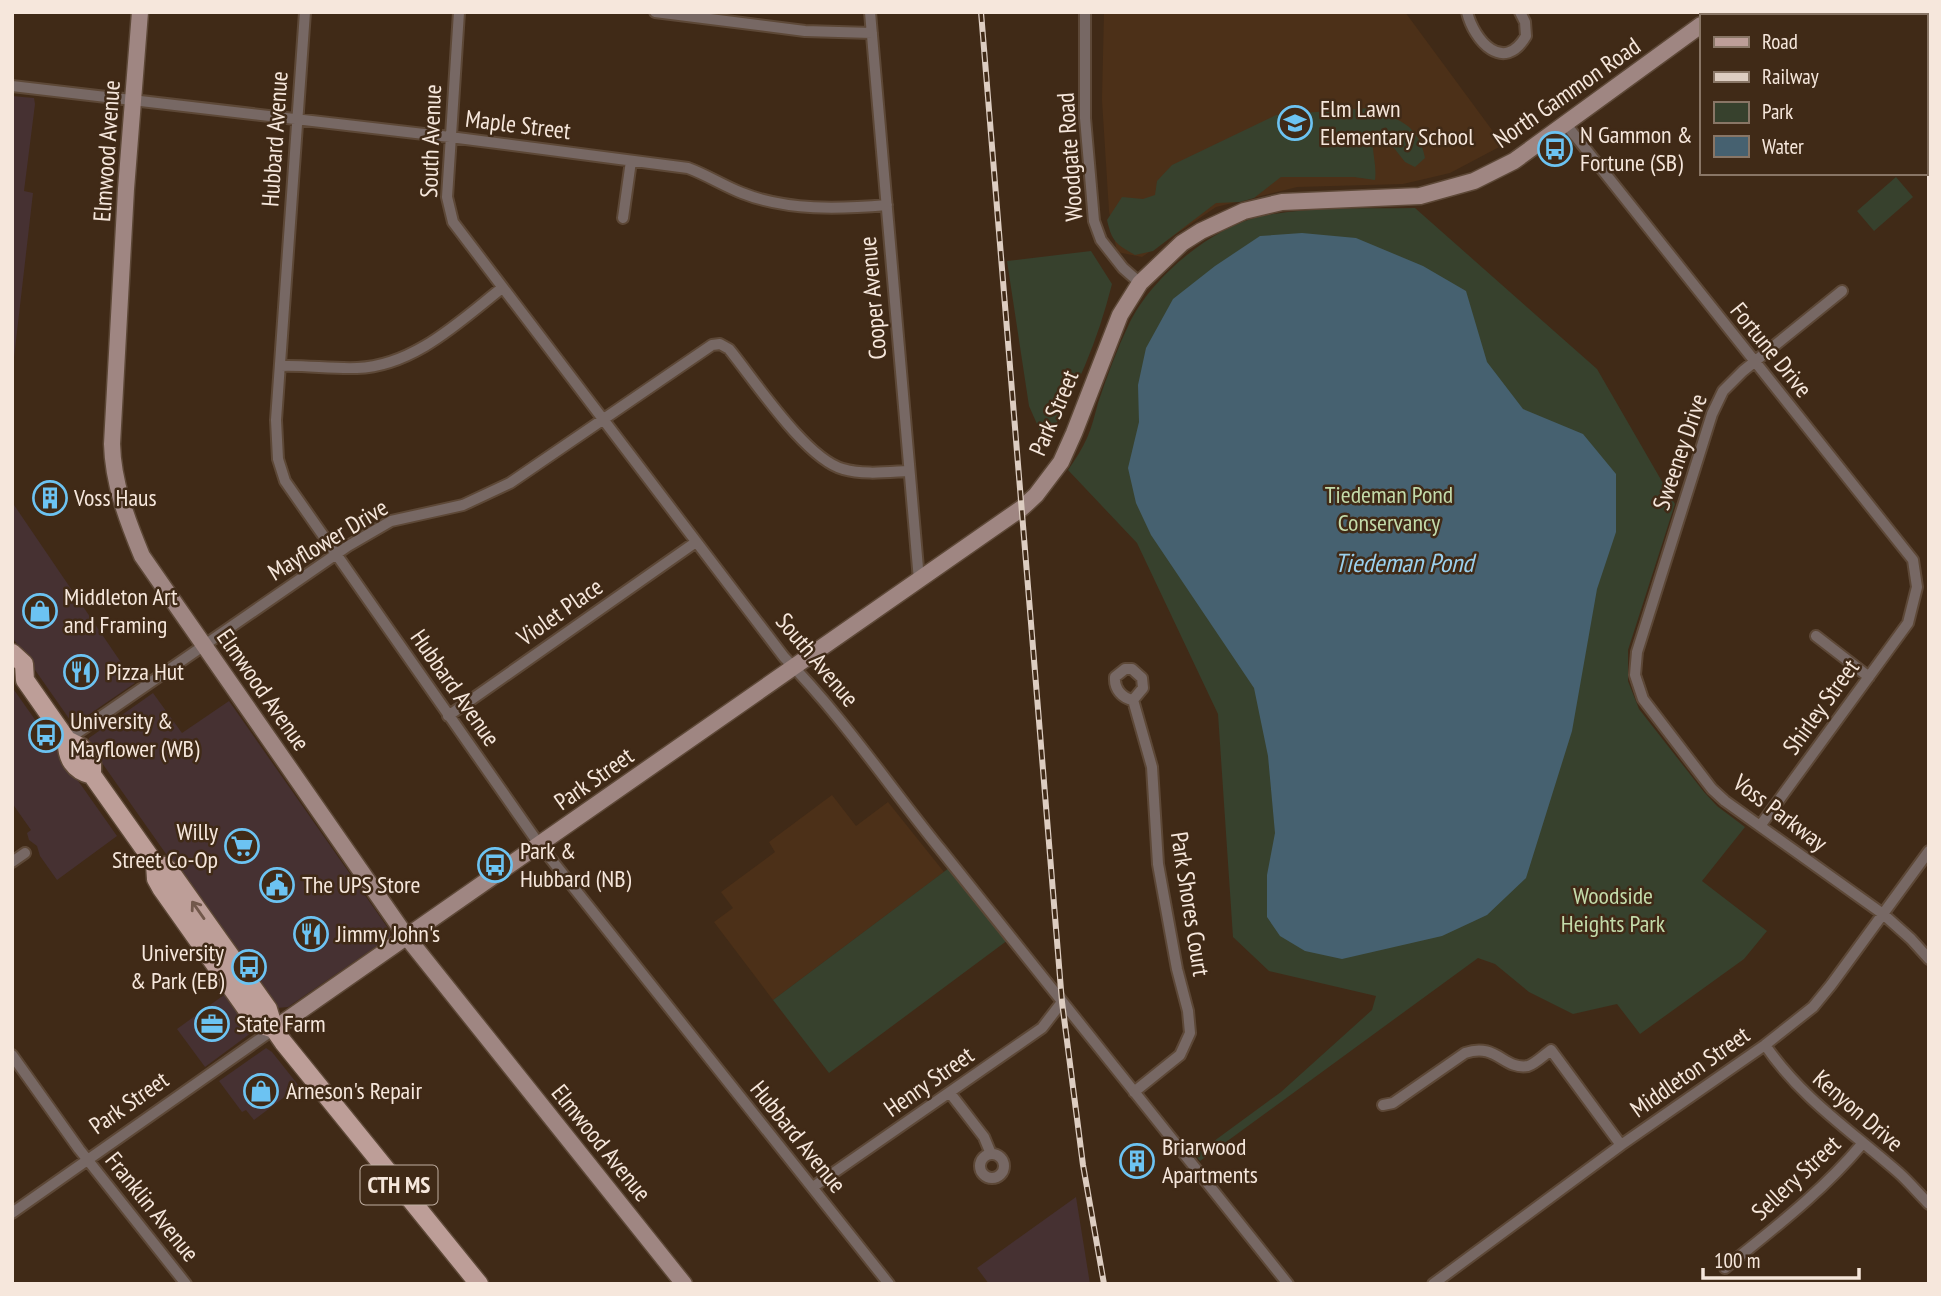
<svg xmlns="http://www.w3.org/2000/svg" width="1941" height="1296" viewBox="0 0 1941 1296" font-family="'PT Sans Narrow',sans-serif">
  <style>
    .commercial { fill: #463132 }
    .built { fill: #4c3018 }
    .green { fill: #37412d }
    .water { fill: #466170 }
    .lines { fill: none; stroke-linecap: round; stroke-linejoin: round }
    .street-casing { stroke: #5d4837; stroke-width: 14 }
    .secondary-casing { stroke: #5d4837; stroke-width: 19 }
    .primary-casing { stroke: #5d4837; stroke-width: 21 }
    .street { stroke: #776864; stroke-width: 10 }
    .secondary { stroke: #9f8682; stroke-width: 16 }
    .primary { stroke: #bd9e98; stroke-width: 18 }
    .rail-casing { stroke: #ddcdc1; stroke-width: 6 }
    .rail { stroke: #402a17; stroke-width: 3.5; stroke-dasharray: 10; stroke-linecap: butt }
    .oneway { stroke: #72584b }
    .labels { text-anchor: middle; stroke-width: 5; stroke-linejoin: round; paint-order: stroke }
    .shield { fill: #402a17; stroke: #bfaea1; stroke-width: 2 }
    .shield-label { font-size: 23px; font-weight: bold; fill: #f6e7dc }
    .street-label { font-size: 24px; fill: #f6e7dc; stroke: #402a17 }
    .poi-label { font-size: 24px; fill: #f6e7dc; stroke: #402a17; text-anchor: start }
    .park-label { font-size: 24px; fill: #c3dbaa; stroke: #402a17 }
    .water-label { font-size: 26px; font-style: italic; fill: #9ad0ee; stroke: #402a17 }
  </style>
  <rect width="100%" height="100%" fill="#402a17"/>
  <path class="commercial" d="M12,96L34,98L35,104L24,191L33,193L12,375Z
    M12,502L135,683L78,722L70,720L12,637Z
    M12,687L117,836L57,880L40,856L37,846L29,840L27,833L31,830L12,803Z
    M153,693L182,733L229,701L390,931V937L288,1007L277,1008L270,1002L88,743L89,738Z
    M228,992L251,1027V1033L205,1067L177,1029Z
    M266,1048L272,1052L299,1086L254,1120L246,1110L242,1112L219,1081Z
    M1076,1197L1090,1284H989L977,1268Z"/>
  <path class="built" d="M1104,12H1405L1503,145L1450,173L1403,184L1297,187L1216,207L1142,257L1117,252L1109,211L1102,100Z
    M832,795L856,826L888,802L944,872L773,1000L714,922L733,908L721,892L775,852L769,842Z"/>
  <path class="green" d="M1369,108C1398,119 1419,124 1425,158L1415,167L1405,162L1394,148L1373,140C1372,154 1377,166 1375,180L1354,177H1281L1254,198L1240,202L1216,203L1153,251L1135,255C1116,244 1112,242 1107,220L1122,197L1143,199L1155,195L1157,181L1172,165L1276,115Z
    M1896,177L1913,197L1874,231L1857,211Z
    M1415,208L1597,369L1675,504L1628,650V681L1639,709L1704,792L1717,806L1745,827L1702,881L1767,931L1744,959L1640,1034L1617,1004L1573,1014L1529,992L1495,964L1478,958L1200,1161L1195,1155L1281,1092L1372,1010L1376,996L1269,971L1233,937L1218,714L1137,543L1068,470C1075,460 1082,449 1087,438C1092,427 1095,414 1098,403C1107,376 1117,349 1129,324C1151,278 1211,227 1262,216C1311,206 1365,209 1415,208Z
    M1091,251L1112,284C1098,340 1076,393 1045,442L1029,406L1007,261Z
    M953,865L1012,937L829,1073L773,1000Z"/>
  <path class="water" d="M1302,233L1356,238L1423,266L1466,291L1487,362L1523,409L1583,434L1616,474V532L1597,589L1572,731L1526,878L1487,915L1442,936L1342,959L1305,951L1280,936L1267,917V875L1275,833L1268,756L1254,688L1151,535L1136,503L1128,468L1139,422L1138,385L1146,348L1173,299L1215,266L1260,236Z"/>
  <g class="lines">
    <g class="street-casing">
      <path id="street" d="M305,12L276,420L278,459L285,481L539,844L889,1284
        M459,12L447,197L453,222L784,657C842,716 889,786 941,850C1057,994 1172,1140 1288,1284
        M655,12L805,31L872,33
        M870,12L919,580
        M1085,12V118L1094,221L1101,240L1123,268L1140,283
        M1467,12C1474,41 1504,74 1526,36L1525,22L1520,12
        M12,86L450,137L688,168C707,175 724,186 742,193C787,211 840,209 887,205
        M1565,123L1913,560L1917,587L1908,623L1760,826
        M623,218L631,161
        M1842,291L1743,371L1723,391L1712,414L1637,652L1635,675L1643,699L1712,789L1725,801L1883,914L1911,939L1929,959
        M281,366C306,365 332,369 357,368C414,366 460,321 502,288
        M1816,636L1869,677
        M1125,669H1132L1142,678L1143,688L1133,700C1122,698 1114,689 1115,677Z
        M1133,700L1152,767L1158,864L1177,969L1188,1011L1190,1033L1180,1055L1134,1092
        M448,716L696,542
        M67,740L348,546L391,521L463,505L510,483L712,345L720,344L729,349C755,381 806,459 843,469C863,475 888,472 908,471
        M12,862L25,853
        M1765,1045C1802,1099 1850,1130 1899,1173C1909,1182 1919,1194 1929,1204
        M12,1055L79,1149L186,1284
        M950,1093L984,1137L991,1154
        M1383,1105L1393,1103L1465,1053C1497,1042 1503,1070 1528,1066C1535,1064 1544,1055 1551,1050L1621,1145
        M980 1166a12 12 0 1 1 24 0a12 12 0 1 1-24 0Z
        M813,1187L1042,1028L1062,1002
        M12,1213L274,1029
        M1725,1268C1773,1229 1822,1192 1862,1144
        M1433,1284L1621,1145L1765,1045L1813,1007L1831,985L1929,851"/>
    </g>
    <g class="secondary-casing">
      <path id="secondary" d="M140,12L126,189L112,444C113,483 127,520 142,556L406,936L684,1284
        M1715,16L1720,12
        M274,1029L1022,508L1036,495L1061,462L1074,433L1120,315L1140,283L1182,243L1201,231L1244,211L1282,202L1420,196L1474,181L1514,161L1701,25"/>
    </g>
    <g class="primary-casing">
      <path id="primary" d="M12,653L24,664L25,680L67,740L81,747L88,754L92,764V775L155,864L156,879L161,888L250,1014L260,1024L274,1029
        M67,740C66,758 74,771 92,775
        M155,864L164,866L170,871L268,1009L274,1029L283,1042L479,1284"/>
    </g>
    <use href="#street" class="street"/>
    <use href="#secondary" class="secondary"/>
    <use href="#primary" class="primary"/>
    <g class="rail-casing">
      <path id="rail" d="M981,12L1062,1002L1083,1165L1104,1284"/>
    </g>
    <use href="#rail" class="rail"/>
  </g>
  <defs><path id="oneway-shaft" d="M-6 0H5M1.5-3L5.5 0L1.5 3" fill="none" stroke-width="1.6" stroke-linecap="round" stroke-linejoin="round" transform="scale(1.75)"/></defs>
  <use class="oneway" href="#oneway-shaft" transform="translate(198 910) rotate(-125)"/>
  <defs>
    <g id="school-ring" transform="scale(1.75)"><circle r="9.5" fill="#402a17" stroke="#6cc3f2" stroke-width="1.5"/><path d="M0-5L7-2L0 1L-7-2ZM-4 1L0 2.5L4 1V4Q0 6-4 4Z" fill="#6cc3f2"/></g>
    <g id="bus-ring" transform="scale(1.75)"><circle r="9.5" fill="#402a17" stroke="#6cc3f2" stroke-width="1.5"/><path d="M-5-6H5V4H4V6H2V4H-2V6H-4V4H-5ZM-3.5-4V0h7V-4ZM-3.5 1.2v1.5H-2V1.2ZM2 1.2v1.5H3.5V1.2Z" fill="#6cc3f2"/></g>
    <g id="building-ring" transform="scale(1.75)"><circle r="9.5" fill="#402a17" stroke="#6cc3f2" stroke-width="1.5"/><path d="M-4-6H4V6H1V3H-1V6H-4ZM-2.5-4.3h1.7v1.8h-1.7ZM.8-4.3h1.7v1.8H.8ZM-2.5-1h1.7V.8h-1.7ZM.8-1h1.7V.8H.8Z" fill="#6cc3f2"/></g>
    <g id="shop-ring" transform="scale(1.75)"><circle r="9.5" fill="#402a17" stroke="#6cc3f2" stroke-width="1.5"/><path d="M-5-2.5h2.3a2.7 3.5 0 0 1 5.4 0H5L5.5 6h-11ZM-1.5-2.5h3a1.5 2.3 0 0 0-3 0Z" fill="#6cc3f2"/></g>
    <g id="restaurant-ring" transform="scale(1.75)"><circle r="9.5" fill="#402a17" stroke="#6cc3f2" stroke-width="1.5"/><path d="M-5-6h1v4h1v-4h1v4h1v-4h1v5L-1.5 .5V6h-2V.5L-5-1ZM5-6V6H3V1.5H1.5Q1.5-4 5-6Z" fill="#6cc3f2"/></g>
    <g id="supermarket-ring" transform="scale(1.75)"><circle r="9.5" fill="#402a17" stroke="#6cc3f2" stroke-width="1.5"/><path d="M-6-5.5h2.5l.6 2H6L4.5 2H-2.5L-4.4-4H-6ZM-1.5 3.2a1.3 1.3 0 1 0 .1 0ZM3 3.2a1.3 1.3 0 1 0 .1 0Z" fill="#6cc3f2"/></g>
    <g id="civic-ring" transform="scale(1.75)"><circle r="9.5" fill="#402a17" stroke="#6cc3f2" stroke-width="1.5"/><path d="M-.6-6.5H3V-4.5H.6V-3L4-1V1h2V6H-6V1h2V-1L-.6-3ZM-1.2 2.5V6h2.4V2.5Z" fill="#6cc3f2"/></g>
    <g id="office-ring" transform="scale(1.75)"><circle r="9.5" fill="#402a17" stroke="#6cc3f2" stroke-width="1.5"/><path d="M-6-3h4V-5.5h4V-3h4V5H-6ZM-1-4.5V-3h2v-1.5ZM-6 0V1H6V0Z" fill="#6cc3f2"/></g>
  </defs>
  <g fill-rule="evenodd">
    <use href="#school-ring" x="1295" y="123"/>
    <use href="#bus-ring" x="1555" y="149"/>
    <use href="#building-ring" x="50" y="498"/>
    <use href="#shop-ring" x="40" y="611"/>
    <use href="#restaurant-ring" x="81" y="672"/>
    <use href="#bus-ring" x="46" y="735"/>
    <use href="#supermarket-ring" x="242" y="846"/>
    <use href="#bus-ring" x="495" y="865"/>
    <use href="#civic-ring" x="277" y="885"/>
    <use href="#restaurant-ring" x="311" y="934"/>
    <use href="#bus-ring" x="249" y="967"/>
    <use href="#office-ring" x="212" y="1024"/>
    <use href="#shop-ring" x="261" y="1091"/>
    <use href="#building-ring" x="1137" y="1161"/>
  </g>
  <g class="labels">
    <rect class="shield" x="360.5" y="1165.5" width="77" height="39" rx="5"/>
    <g class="shield-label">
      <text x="399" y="1193">CTH MS</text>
    </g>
    <g class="street-label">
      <text transform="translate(1567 93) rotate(-35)" y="8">North Gammon Road</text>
      <text transform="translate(518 125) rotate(7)" y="8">Maple Street</text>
      <text transform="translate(275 139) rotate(-86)" y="8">Hubbard Avenue</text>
      <text transform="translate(431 141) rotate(-88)" y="8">South Avenue</text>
      <text transform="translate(107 151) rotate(-86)" y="8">Elmwood Avenue</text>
      <text transform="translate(1070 157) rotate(-94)" y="8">Woodgate Road</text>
      <text transform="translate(873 298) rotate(-95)" y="8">Cooper Avenue</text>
      <text transform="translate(1771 350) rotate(51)" y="8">Fortune Drive</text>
      <text transform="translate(1054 413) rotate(-67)" y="8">Park Street</text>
      <text transform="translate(1680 452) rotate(-71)" y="8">Sweeney Drive</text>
      <text transform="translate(328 540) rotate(-31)" y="8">Mayflower Drive</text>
      <text transform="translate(560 612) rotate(-35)" y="8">Violet Place</text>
      <text transform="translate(817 660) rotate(50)" y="8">South Avenue</text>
      <text transform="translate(455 688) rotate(55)" y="8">Hubbard Avenue</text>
      <text transform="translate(263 690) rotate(55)" y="8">Elmwood Avenue</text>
      <text transform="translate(1821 707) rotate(-54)" y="8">Shirley Street</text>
      <text transform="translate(594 779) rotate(-35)" y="8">Park Street</text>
      <text transform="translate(1780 813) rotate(37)" y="8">Voss Parkway</text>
      <text transform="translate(1190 904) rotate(81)" y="8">Park Shores Court</text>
      <text transform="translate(1690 1072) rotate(-35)" y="8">Middleton Street</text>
      <text transform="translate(929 1082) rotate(-35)" y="8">Henry Street</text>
      <text transform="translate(129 1103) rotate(-35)" y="8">Park Street</text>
      <text transform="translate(1858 1111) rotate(41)" y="8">Kenyon Drive</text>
      <text transform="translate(798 1137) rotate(51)" y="8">Hubbard Avenue</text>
      <text transform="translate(601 1143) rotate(51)" y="8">Elmwood Avenue</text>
      <text transform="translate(1796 1178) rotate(-43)" y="8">Sellery Street</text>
      <text transform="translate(152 1207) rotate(51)" y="8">Franklin Avenue</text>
    </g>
    <g class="poi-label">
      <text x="1320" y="117">Elm Lawn<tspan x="1320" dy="28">Elementary School</tspan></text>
      <text x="1580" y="143">N Gammon &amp;<tspan x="1580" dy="28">Fortune (SB)</tspan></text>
      <text x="74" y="506">Voss Haus</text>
      <text x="64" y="605">Middleton Art<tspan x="64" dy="28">and Framing</tspan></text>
      <text x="106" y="680">Pizza Hut</text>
      <text x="70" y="729">University &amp;<tspan x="70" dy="28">Mayflower (WB)</tspan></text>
      <text x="218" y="840" text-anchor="end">Willy<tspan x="218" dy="28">Street Co-Op</tspan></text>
      <text x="520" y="859">Park &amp;<tspan x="520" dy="28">Hubbard (NB)</tspan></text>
      <text x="302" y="893">The UPS Store</text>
      <text x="336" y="942">Jimmy John's</text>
      <text x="224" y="961" text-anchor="end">University<tspan x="224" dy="28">&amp; Park (EB)</tspan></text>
      <text x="236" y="1032">State Farm</text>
      <text x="286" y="1099">Arneson's Repair</text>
      <text x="1162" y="1155">Briarwood<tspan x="1162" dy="28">Apartments</tspan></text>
    </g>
    <g class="park-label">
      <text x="1389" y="503">Tiedeman Pond<tspan x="1389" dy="28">Conservancy</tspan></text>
      <text x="1613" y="904">Woodside<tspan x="1613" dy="28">Heights Park</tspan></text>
    </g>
    <g class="water-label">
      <text x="1404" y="572">Tiedeman Pond</text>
    </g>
  </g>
  <rect width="1941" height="1296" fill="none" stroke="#f6e7dc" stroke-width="28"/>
  <rect x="1700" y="14" width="228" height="161" fill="#402a17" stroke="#897666" stroke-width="2"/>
  <rect x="1714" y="37" width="35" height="10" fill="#bd9e98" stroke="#897666" stroke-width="2"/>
  <text x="1762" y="49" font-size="21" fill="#f6e7dc">Road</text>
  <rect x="1714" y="72" width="35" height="10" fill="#ddcdc1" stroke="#897666" stroke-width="2"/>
  <text x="1762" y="84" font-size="21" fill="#f6e7dc">Railway</text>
  <rect x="1714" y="102" width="35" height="21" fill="#37412d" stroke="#897666" stroke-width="2"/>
  <text x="1762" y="119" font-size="21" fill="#f6e7dc">Park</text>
  <rect x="1714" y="136" width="35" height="21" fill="#466170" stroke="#897666" stroke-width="2"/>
  <text x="1762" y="154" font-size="21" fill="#f6e7dc">Water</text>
  <path d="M1703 1268v10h156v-10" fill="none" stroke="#f6e7dc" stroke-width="3.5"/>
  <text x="1714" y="1268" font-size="21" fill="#f6e7dc" stroke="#402a17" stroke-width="5" paint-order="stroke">100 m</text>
</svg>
